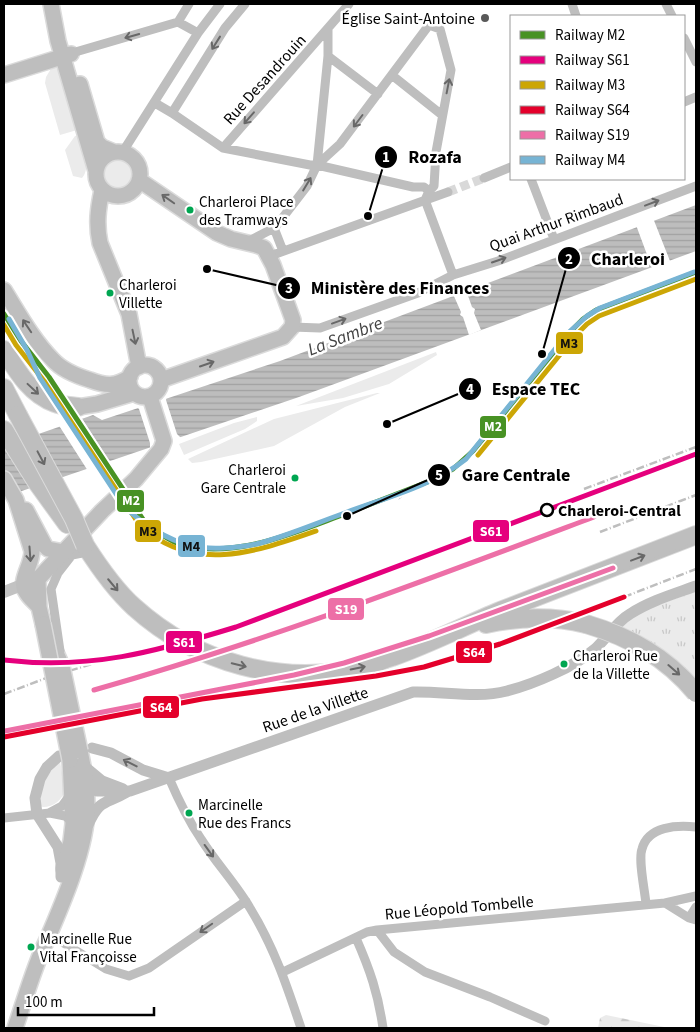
<svg xmlns="http://www.w3.org/2000/svg" width="700" height="1032" viewBox="0 0 700 1032" font-family="'Source Sans 3',sans-serif">
  <style>
    .grass { fill: #ebebeb }
    .forest { fill: url(#forest-firs) }
    .park { fill: url(#park-tufts) }
    .water { fill: url(#water-rules) }
    .pier { fill: #fff }
    .lines { fill: none; stroke-linecap: round; stroke-linejoin: round }
    .minor-tunnel { stroke: #d9d9d9; stroke-width: 9; stroke-dasharray: 9 4.5; stroke-linecap: butt }
    .primary-casing { stroke: #dbdbdb; stroke-width: 18 }
    .motorway-casing { stroke: #dbdbdb; stroke-width: 20 }
    .minor { stroke: #bebebe; stroke-width: 9 }
    .tertiary { stroke: #bebebe; stroke-width: 11 }
    .secondary { stroke: #c2c2c2; stroke-width: 12 }
    .primary { stroke: #bebebe; stroke-width: 15 }
    .motorway { stroke: #bebebe; stroke-width: 18 }
    .tram { stroke: #bebebe; stroke-width: 1 }
    .rail { stroke: #bebebe; stroke-width: 2.5; stroke-dasharray: 8 2.5 1 2.5; stroke-linecap: butt }
    .primary-bridge-casing { stroke: #dbdbdb; stroke-width: 18; stroke-linecap: butt }
    .motorway-bridge-casing { stroke: #dbdbdb; stroke-width: 20; stroke-linecap: butt }
    .primary-bridge { stroke: #bebebe; stroke-width: 15 }
    .motorway-bridge { stroke: #bebebe; stroke-width: 18 }
    .rail-1-casing { stroke: #fff; stroke-width: 9 }
    .rail-2-casing { stroke: #fff; stroke-width: 9 }
    .rail-3-casing { stroke: #fff; stroke-width: 9 }
    .rail-4-casing { stroke: #fff; stroke-width: 9 }
    .rail-5-casing { stroke: #fff; stroke-width: 9 }
    .rail-6-casing { stroke: #fff; stroke-width: 9 }
    .rail-1 { stroke: #489224; stroke-width: 5 }
    .rail-2 { stroke: #e5007d; stroke-width: 5 }
    .rail-3 { stroke: #cca605; stroke-width: 5 }
    .rail-4 { stroke: #e4002b; stroke-width: 5 }
    .rail-5 { stroke: #ed6fa7; stroke-width: 5 }
    .rail-6 { stroke: #77b4d4; stroke-width: 5 }
    .oneway { stroke: #686868 }
    .poi-dot { fill: #595959; stroke: #fff; stroke-width: 2 }
    .bus-dot { fill: #00a651; stroke: #fff; stroke-width: 2 }
    .stop-dot { fill: #fff; stroke: #000; stroke-width: 2.5 }
    .labels { text-anchor: middle; stroke-width: 5; stroke-linejoin: round; paint-order: stroke }
    .bus-label { font-size: 15px; fill: #000; stroke: #fff; text-anchor: start }
    .poi-label { font-size: 16px; fill: #000; stroke: #fff; text-anchor: end }
    .street-label { font-size: 16px; fill: #000; stroke: #fff }
    .stop-label { font-size: 16px; font-weight: bold; fill: #000; stroke: #fff; text-anchor: start }
    .water-label { font-size: 18px; font-style: italic; fill: #424242; stroke: #fff }
    .leader { fill: none; stroke: #000; stroke-width: 2 }
    .callout-dot { fill: #000; stroke: #fff; stroke-width: 2 }
    .mark-label { font-size: 15px; text-anchor: middle; font-weight: bold; fill: #fff }
    .callout-label { font-size: 18px; text-anchor: middle; font-weight: bold; fill: #000; stroke: #fff; stroke-width: 5; stroke-linejoin: round; paint-order: stroke }
    .line-badge { stroke: #fff; stroke-width: 2 }
    .badge-label { font-size: 14px; text-anchor: middle; font-weight: bold; fill: #fff }
    .pale-badge-label { font-size: 14px; text-anchor: middle; font-weight: bold; fill: #111 }
  </style>
  <defs>
    <pattern id="forest-firs" width="22" height="20" patternUnits="userSpaceOnUse" patternTransform="scale(1.25)"><rect width="22" height="20" fill="#ebebeb"/><path d="M5 1l3.5 6h-7zM16 11l3.5 6h-7z" fill="#c8c8c8"/></pattern>
    <pattern id="park-tufts" width="24" height="20" patternUnits="userSpaceOnUse" patternTransform="scale(1.25)"><rect width="24" height="20" fill="#ebebeb"/><path d="M3 7l-1-3M5 7V3M7 7l1-3M15 17l-1-3M17 17v-4M19 17l1-3" fill="none" stroke="#c8c8c8"/></pattern>
    <pattern id="water-rules" width="6" height="5" patternUnits="userSpaceOnUse" patternTransform="scale(1.25)"><rect width="6" height="5" fill="#bdbdbd"/><path d="M0 2.5h6" fill="none" stroke="#a1a1a1"/></pattern>
  </defs>
  <rect width="100%" height="100%" fill="#fff"/>
  <path class="grass" d="M52,67L59,69L77,130L60,135L45,83L46,77Z
    M79,135C82,147 92,167 82,178L73,176L65,150L75,136Z
    M102 173a16 16 0 1 1 32 0a16 16 0 1 1-32 0Z
    M436,352L437,355L389,384L343,398L296,406Z
    M377,393H380L345,407L274,446L201,462L192,463L188,459L274,419Z
    M257,417V421L245,429L184,455L179,444L234,423Z
    M60,761L65,790C62,800 54,807 43,807L40,806C41,785 45,776 60,761Z"/>
  <path class="forest" d="M606,1015L669,1028H598L600,1018Z"/>
  <path class="park" d="M696,591V684L621,628L637,613Z"/>
  <path class="water" d="M696,205V251L299,397L4,497V446L93,415L102,420L280,361Z"/>
  <path class="pier" d="M653,218L670,261L652,268L636,225Z
    M467,288V293L472,307L475,309L474,313L481,330L469,335L463,317L460,315L461,312L453,294Z
    M167,395L166,400L177,434L181,438L186,439L150,451V443L139,409L136,406Z
    M81,417L111,464L88,471L58,424Z"/>
  <g class="lines">
    <path class="minor-tunnel" d="M448,192L484,178"/>
    <g class="primary-casing">
      <path id="primary" d="M51,4L58,41L96,171
        M4,75L71,54
        M80,84L97,142L102,147L114,152
        M96 174a22 22 0 1 1 44 0a22 22 0 1 1-44 0Z
        M139,180L217,233L231,239L256,245L264,248L273,265L293,320L292,327L283,337L161,380
        M102,190C98,209 96,224 100,243L129,314L139,367
        M4,290C19,314 33,340 53,360C62,370 77,376 90,380C106,386 115,387 130,377
        M129 381a16 16 0 1 1 32 0a16 16 0 1 1-32 0Z
        M78,407L97,404L134,393
        M4,479L16,500L32,551C32,566 18,581 26,592C29,598 35,602 39,607
        M26,510L45,546L48,549L64,552
        M62,666L43,624L39,607L38,579L102,511L136,479L161,449L164,441L150,397
        M64,869L71,841L73,824L70,760
        M15,1028C25,1000 33,969 46,942C62,905 87,848 87,807C87,788 84,769 80,751"/>
    </g>
    <g class="motorway-casing">
      <path id="motorway" d="M4,350C17,371 30,394 55,403C62,406 71,406 78,407
        M4,388L18,415
        M4,430L38,484L67,524
        M85,545C99,567 114,589 134,607C196,663 282,687 363,667C373,665 382,660 392,657C429,644 464,626 500,611L696,535
        M486,624C519,617 553,616 586,624"/>
    </g>
    <path class="minor" d="M572,4L576,16
      M666,4L672,16
      M178,22L198,33
      M178,22L189,4
      M684,38L696,62
      M72,53L178,22
      M328,56L378,94
      M393,76L442,115
      M684,102L696,97
      M155,103L172,113L223,148L310,165H317L413,187H424L429,191
      M172,113L225,28L245,4
      M223,148L349,4
      M122,153L198,33L220,4
      M317,165L328,56V29
      M484,178L511,167
      M531,179L554,239
      M425,200L453,275
      M274,228L283,251
      M247,242L274,228L277,225L307,186L317,165L340,144L429,25L440,29L451,70L436,152L434,186L429,191L425,200
      M270,256L448,192
      M292,327L320,328L418,293L453,275L498,261L696,186
      M60,651L51,589L58,573L72,555L82,553
      M169,778C178,799 188,820 201,839C216,863 236,884 250,908C274,947 287,986 301,1028
      M49,813L62,806L71,794
      M4,818L50,813L65,816L73,822
      M665,903L689,918L696,920
      M646,904C645,891 638,860 642,849C648,826 677,825 696,827
      M689,918L696,907
      M377,930L394,952L425,972L490,997L545,1021
      M49,936L62,942L106,969L129,976L149,968L246,901
      M356,938C370,970 378,993 383,1028
      M283,972L367,932L377,930L665,903L696,896"/>
    <path class="tertiary" d="M92,748L111,753L143,770L169,778
      M59,756L47,767L40,779L35,798L37,814L58,847L61,863V877
      M84,766L102,781L123,789
      M83,779L97,791H130L413,692C444,691 476,699 507,691C534,684 574,667 595,649C607,638 616,622 630,614C650,601 674,594 696,586
      M88,825C100,798 105,805 127,792"/>
    <path class="secondary" d="M4,592L32,581"/>
    <use href="#primary" class="primary"/>
    <use href="#motorway" class="motorway"/>
    <path class="tram" d="M399,499L414,487"/>
    <path class="rail" d="M584,489L696,447
      M600,532L696,495
      M616,573L696,543
      M624,597L696,569
      M4,694L49,677L112,658"/>
    <g class="primary-bridge-casing">
      <path id="primary-bridge" d="M43,624L70,760
        M62,666L80,751"/>
    </g>
    <g class="motorway-bridge-casing">
      <path id="motorway-bridge" d="M18,415L74,519L85,545
        M586,624C630,637 666,657 696,693"/>
    </g>
    <use href="#primary-bridge" class="primary-bridge"/>
    <use href="#motorway-bridge" class="motorway-bridge"/>
    <g class="rail-1-casing">
      <path id="rail-1" d="M4,314L21,341L49,377L144,521C158,532 172,544 190,547C243,556 296,532 345,514C373,503 401,492 430,481L453,469L473,451L571,331L583,319L596,310L696,272"/>
    </g>
    <g class="rail-2-casing">
      <path id="rail-2" d="M4,660C90,670 155,652 236,627L696,454"/>
    </g>
    <g class="rail-3-casing">
      <path id="rail-3" d="M4,325L16,345L44,381L139,524C191,575 256,552 316,531
        M478,455L576,335L587,324L599,316L696,279"/>
    </g>
    <g class="rail-4-casing">
      <path id="rail-4" d="M4,737L202,699L376,676L424,667L500,644L624,597"/>
    </g>
    <g class="rail-5-casing">
      <path id="rail-5" d="M94,690C264,642 429,579 594,517
        M5,731L294,675L344,663L429,636L613,568"/>
    </g>
    <g class="rail-6-casing">
      <path id="rail-6" d="M9,319L27,350L40,378L124,506C142,524 167,540 192,546C210,550 238,548 256,544C284,537 314,524 342,514C384,498 431,487 466,459L568,333L587,316L600,308L694,272"/>
    </g>
    <use href="#rail-1" class="rail-1"/>
    <use href="#rail-2" class="rail-2"/>
    <use href="#rail-3" class="rail-3"/>
    <use href="#rail-4" class="rail-4"/>
    <use href="#rail-5" class="rail-5"/>
    <use href="#rail-6" class="rail-6"/>
  </g>
  <defs><path id="oneway-shaft" d="M-6 0H5M1.5-3L5.5 0L1.5 3" fill="none" stroke-width="1.6" stroke-linecap="round" stroke-linejoin="round" transform="scale(1.25)"/></defs>
  <g class="oneway">
    <use href="#oneway-shaft" transform="translate(132 36) rotate(164)"/>
    <use href="#oneway-shaft" transform="translate(216 43) rotate(122)"/>
    <use href="#oneway-shaft" transform="translate(448 86) rotate(-79)"/>
    <use href="#oneway-shaft" transform="translate(249 118) rotate(131)"/>
    <use href="#oneway-shaft" transform="translate(358 121) rotate(127)"/>
    <use href="#oneway-shaft" transform="translate(307 184) rotate(-59)"/>
    <use href="#oneway-shaft" transform="translate(168 199) rotate(-145)"/>
    <use href="#oneway-shaft" transform="translate(652 203) rotate(-21)"/>
    <use href="#oneway-shaft" transform="translate(499 260) rotate(-19)"/>
    <use href="#oneway-shaft" transform="translate(339 321) rotate(-20)"/>
    <use href="#oneway-shaft" transform="translate(27 326) rotate(-124)"/>
    <use href="#oneway-shaft" transform="translate(134 337) rotate(78)"/>
    <use href="#oneway-shaft" transform="translate(207 364) rotate(-19)"/>
    <use href="#oneway-shaft" transform="translate(33 389) rotate(43)"/>
    <use href="#oneway-shaft" transform="translate(41 458) rotate(62)"/>
    <use href="#oneway-shaft" transform="translate(30 554) rotate(86)"/>
    <use href="#oneway-shaft" transform="translate(638 558) rotate(-21)"/>
    <use href="#oneway-shaft" transform="translate(113 585) rotate(50)"/>
    <use href="#oneway-shaft" transform="translate(239 665) rotate(14)"/>
    <use href="#oneway-shaft" transform="translate(358 668) rotate(-12)"/>
    <use href="#oneway-shaft" transform="translate(674 670) rotate(41)"/>
    <use href="#oneway-shaft" transform="translate(130 763) rotate(-153)"/>
    <use href="#oneway-shaft" transform="translate(209 851) rotate(54)"/>
    <use href="#oneway-shaft" transform="translate(206 928) rotate(145)"/>
  </g>
  <circle class="poi-dot" cx="485" cy="18" r="5"/>
  <g class="bus-dot">
    <circle cx="190" cy="210" r="4.5"/>
    <circle cx="110" cy="293" r="4.5"/>
    <circle cx="295" cy="478" r="4.5"/>
    <circle cx="564" cy="664" r="4.5"/>
    <circle cx="189" cy="813" r="4.5"/>
    <circle cx="31" cy="947" r="4.5"/>
  </g>
  <circle class="stop-dot" cx="547" cy="510" r="6"/>
  <g class="labels">
    <g class="bus-label">
      <text x="199" y="207">Charleroi Place<tspan x="199" dy="18">des Tramways</tspan></text>
      <text x="119" y="290">Charleroi<tspan x="119" dy="18">Villette</tspan></text>
      <text x="286" y="475" text-anchor="end">Charleroi<tspan x="286" dy="18">Gare Centrale</tspan></text>
      <text x="573" y="661">Charleroi Rue<tspan x="573" dy="18">de la Villette</tspan></text>
      <text x="198" y="810">Marcinelle<tspan x="198" dy="18">Rue des Francs</tspan></text>
      <text x="40" y="944">Marcinelle Rue<tspan x="40" dy="18">Vital Françoisse</tspan></text>
    </g>
    <g class="poi-label">
      <text x="475" y="24">Église Saint-Antoine</text>
    </g>
    <g class="street-label">
      <text transform="translate(264 79) rotate(-48)" y="6">Rue Desandrouin</text>
      <text transform="translate(556 222) rotate(-20)" y="6">Quai Arthur Rimbaud</text>
      <text transform="translate(315 709) rotate(-19)" y="6">Rue de la Villette</text>
      <text transform="translate(459 907) rotate(-5)" y="6">Rue Léopold Tombelle</text>
    </g>
    <g class="stop-label">
      <text x="558" y="516">Charleroi-Central</text>
    </g>
    <g class="water-label">
      <text transform="translate(345 336) rotate(-21)" y="6">La Sambre</text>
    </g>
  </g>
  <path class="leader" d="M368 216L386 157M542 354L569 258M207 269L289 288M387 424L470 389M347 516L439 475"/>
  <g class="callout-dot">
    <circle cx="368" cy="216" r="5"/>
    <circle cx="542" cy="354" r="5"/>
    <circle cx="207" cy="269" r="5"/>
    <circle cx="387" cy="424" r="5"/>
    <circle cx="347" cy="516" r="5"/>
    <circle cx="386" cy="157" r="12"/>
    <circle cx="569" cy="258" r="12"/>
    <circle cx="289" cy="288" r="12"/>
    <circle cx="470" cy="389" r="12"/>
    <circle cx="439" cy="475" r="12"/>
  </g>
  <g class="mark-label">
    <text x="386" y="162">1</text>
    <text x="569" y="264">2</text>
    <text x="289" y="293">3</text>
    <text x="470" y="394">4</text>
    <text x="439" y="480">5</text>
  </g>
  <g class="callout-label">
    <text x="435" y="163">Rozafa</text>
    <text x="628" y="265">Charleroi</text>
    <text x="400" y="294">Ministère des Finances</text>
    <text x="536" y="395">Espace TEC</text>
    <text x="516" y="481">Gare Centrale</text>
  </g>
  <g class="line-badge">
    <rect x="555" y="331" width="29" height="24" rx="5" fill="#cca605"/>
    <rect x="479" y="415" width="28" height="24" rx="5" fill="#489224"/>
    <rect x="116" y="489" width="29" height="24" rx="5" fill="#489224"/>
    <rect x="134" y="519" width="28" height="24" rx="5" fill="#cca605"/>
    <rect x="472" y="519" width="38" height="24" rx="5" fill="#e5007d"/>
    <rect x="177" y="534" width="29" height="24" rx="5" fill="#77b4d4"/>
    <rect x="327" y="597" width="38" height="24" rx="5" fill="#ed6fa7"/>
    <rect x="165" y="630" width="38" height="24" rx="5" fill="#e5007d"/>
    <rect x="455" y="640" width="38" height="24" rx="5" fill="#e4002b"/>
    <rect x="142" y="695" width="38" height="24" rx="5" fill="#e4002b"/>
  </g>
  <g class="badge-label">
    <text x="493" y="431">M2</text>
    <text x="131" y="505">M2</text>
    <text x="491" y="536">S61</text>
    <text x="346" y="614">S19</text>
    <text x="184" y="647">S61</text>
    <text x="474" y="657">S64</text>
    <text x="161" y="712">S64</text>
  </g>
  <g class="pale-badge-label">
    <text x="569" y="348">M3</text>
    <text x="148" y="536">M3</text>
    <text x="191" y="551">M4</text>
  </g>
  <rect width="700" height="1032" fill="none" stroke="#000000" stroke-width="10"/>
  <rect x="510" y="15" width="175" height="165" fill="#ffffff" stroke="#999999"/>
  <rect x="520" y="31" width="25" height="8" fill="#489224" stroke="#999999"/>
  <text x="555" y="40" font-size="15" fill="#000000">Railway M2</text>
  <rect x="520" y="56" width="25" height="8" fill="#e5007d" stroke="#999999"/>
  <text x="555" y="65" font-size="15" fill="#000000">Railway S61</text>
  <rect x="520" y="81" width="25" height="8" fill="#cca605" stroke="#999999"/>
  <text x="555" y="90" font-size="15" fill="#000000">Railway M3</text>
  <rect x="520" y="106" width="25" height="8" fill="#e4002b" stroke="#999999"/>
  <text x="555" y="115" font-size="15" fill="#000000">Railway S64</text>
  <rect x="520" y="131" width="25" height="8" fill="#ed6fa7" stroke="#999999"/>
  <text x="555" y="140" font-size="15" fill="#000000">Railway S19</text>
  <rect x="520" y="156" width="25" height="8" fill="#77b4d4" stroke="#999999"/>
  <text x="555" y="165" font-size="15" fill="#000000">Railway M4</text>
  <path d="M18 1007v8h136v-8" fill="none" stroke="#000000" stroke-width="2.5"/>
  <text x="25" y="1007" font-size="15" fill="#000000" stroke="#ffffff" stroke-width="4" paint-order="stroke">100 m</text>
</svg>
